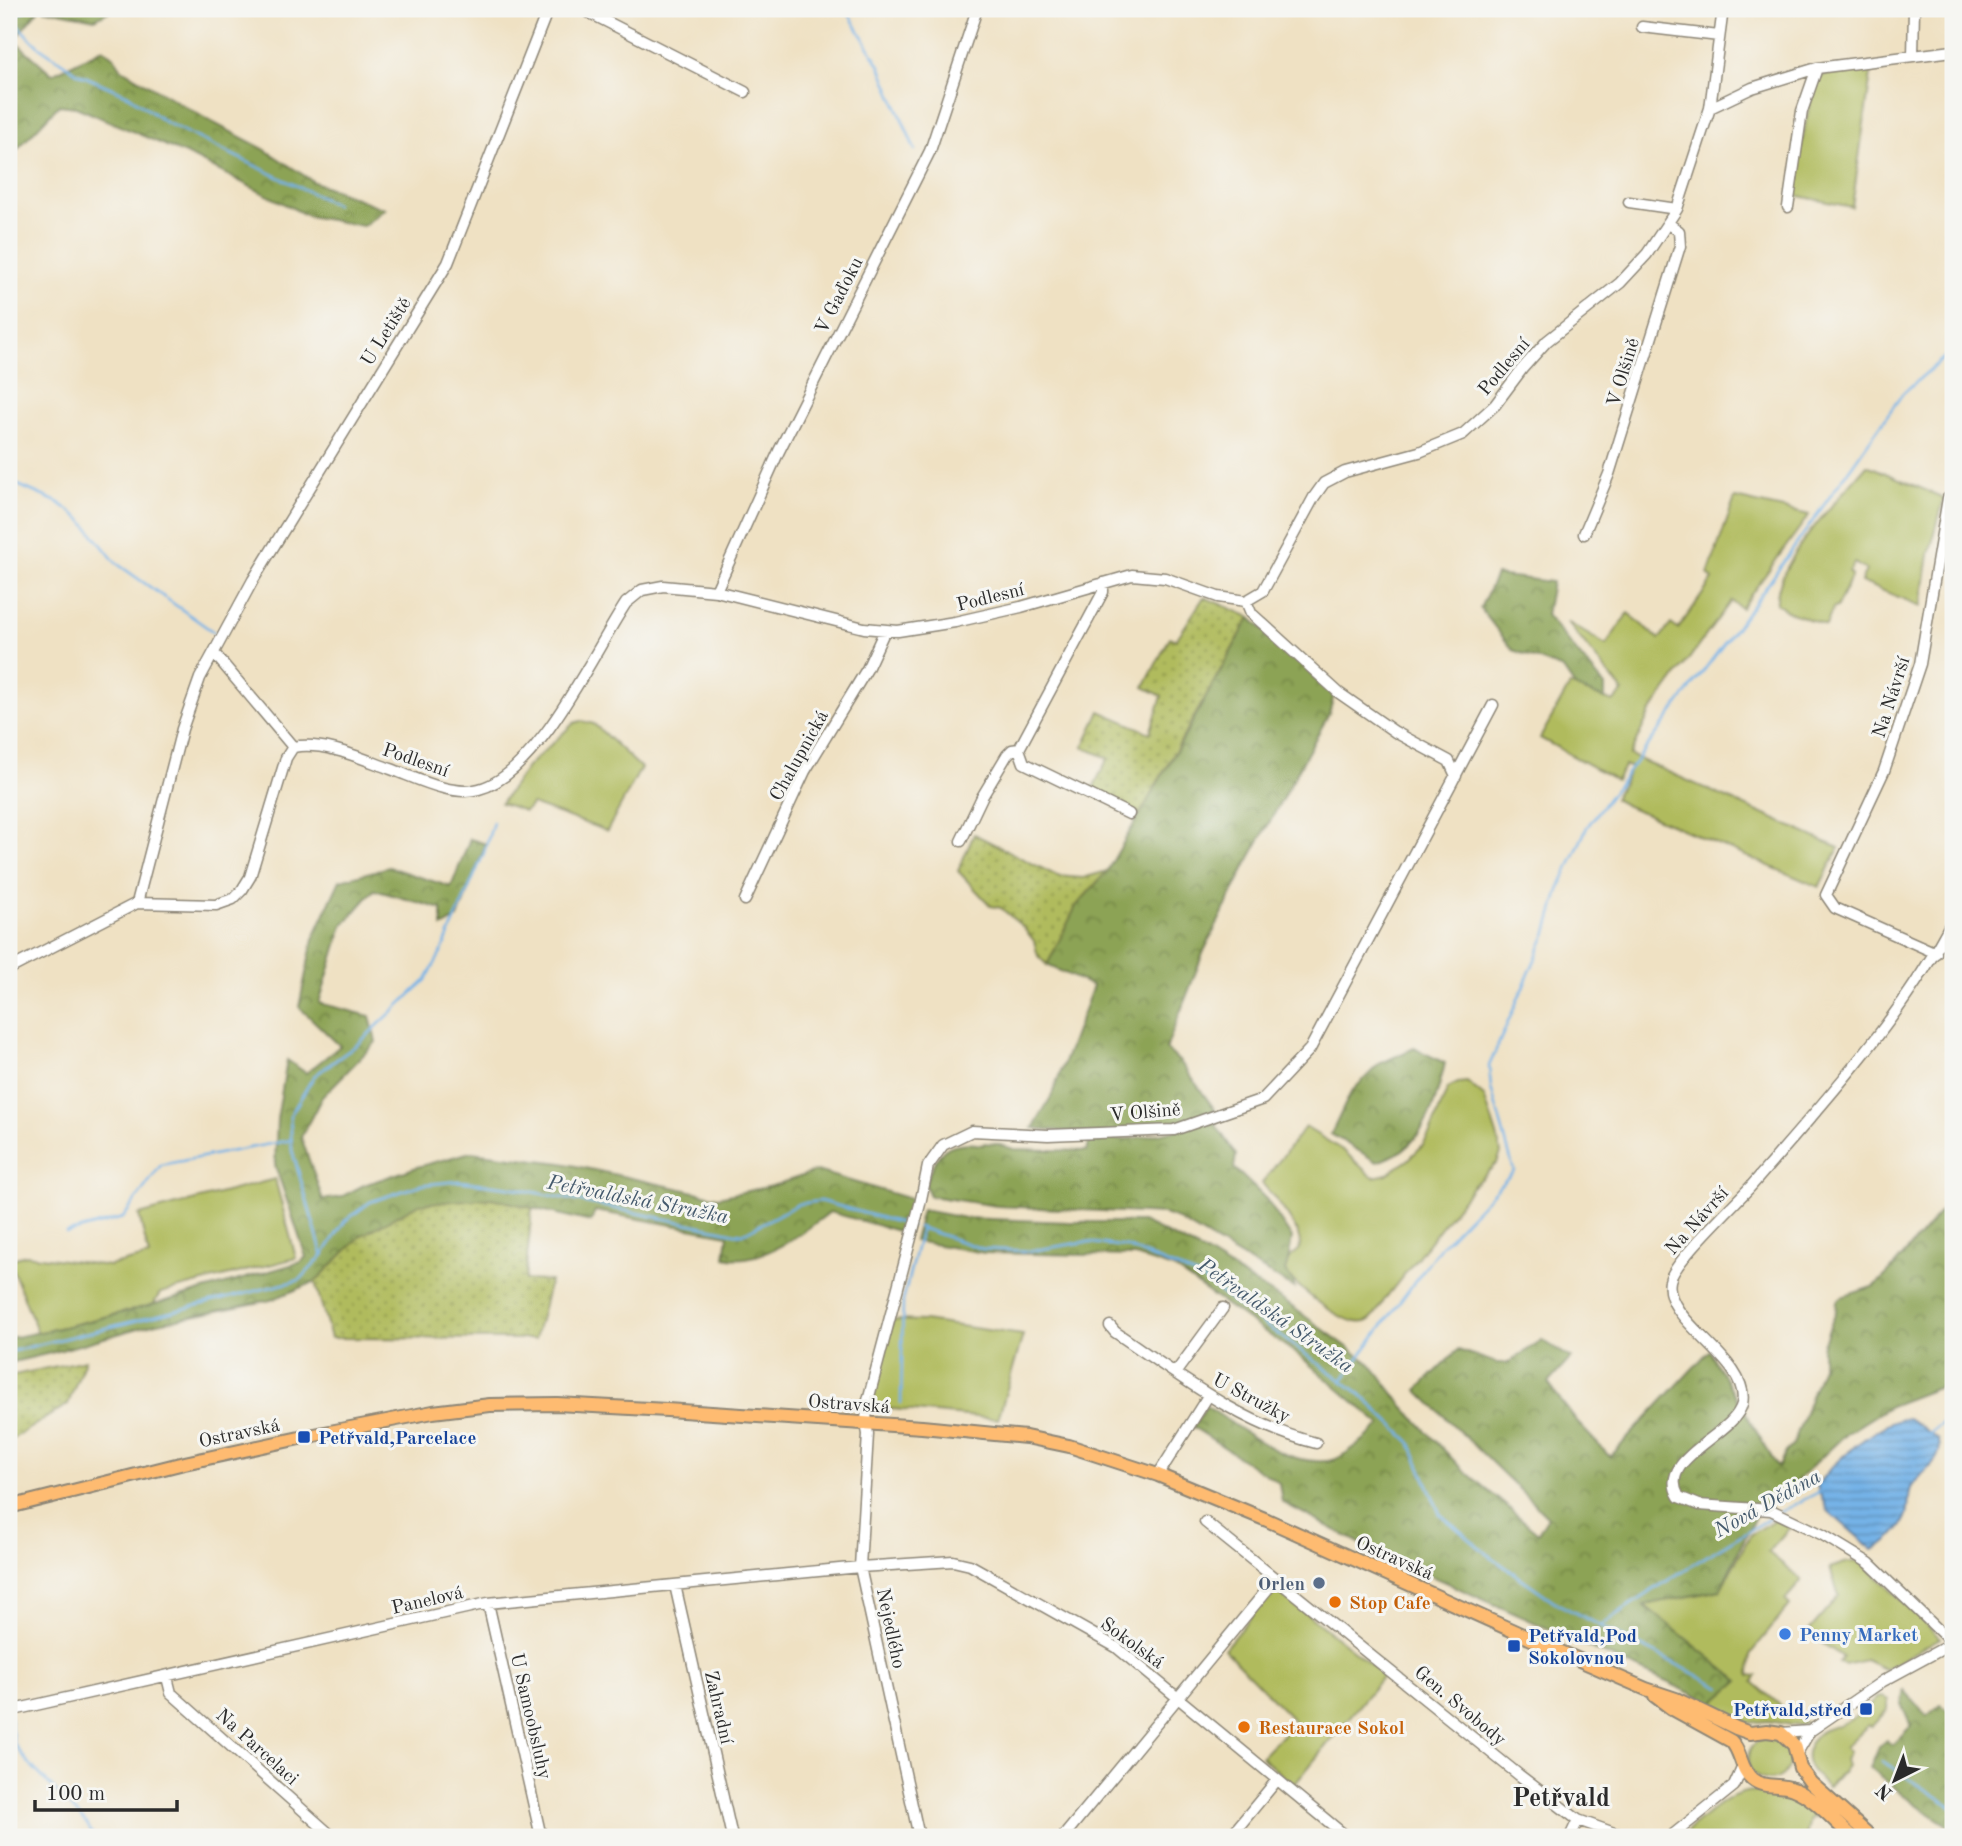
<svg xmlns="http://www.w3.org/2000/svg" width="1962" height="1846" viewBox="0 0 1962 1846" font-family="'Old Standard TT',serif">
  <style>
    .grass { fill: #b0bb5d; stroke: #6e7344; stroke-width: 2 }
    .forest { fill: url(#forest-crowns); stroke: #5c6740; stroke-width: 2 }
    .garden { fill: url(#garden-dots); stroke: #6e7344; stroke-width: 2 }
    .water { fill: url(#water-rules); stroke: #506e89; stroke-width: 2 }
    .lines { fill: none; stroke-linecap: round; stroke-linejoin: round }
    .stream { stroke: #75b2e7; stroke-width: 2.5 }
    .minor-casing { stroke: #8d8677; stroke-width: 13 }
    .major-casing { stroke: #8d8677; stroke-width: 16 }
    .minor { stroke: #fff; stroke-width: 10 }
    .major { stroke: #febb71; stroke-width: 12 }
    .transit-dot { fill: #1a4fb4; stroke: #f6f6f2; stroke-width: 2.5 }
    .service-dot { fill: #5c6f8a; stroke: #f6f6f2; stroke-width: 2.5 }
    .food-dot { fill: #e8710a; stroke: #f6f6f2; stroke-width: 2.5 }
    .shop-dot { fill: #3f7fe0; stroke: #f6f6f2; stroke-width: 2.5 }
    .labels { text-anchor: middle; stroke-width: 6; stroke-linejoin: round; paint-order: stroke }
    .street-label { font-size: 19px; fill: #2b2b2b; stroke: #f6f6f2 }
    .transit-label { font-size: 19px; font-weight: bold; fill: #164399; stroke: #f6f6f2; text-anchor: start }
    .service-label { font-size: 19px; font-weight: bold; fill: #4e5e75; stroke: #f6f6f2; text-anchor: end }
    .food-label { font-size: 19px; font-weight: bold; fill: #c56008; stroke: #f6f6f2; text-anchor: start }
    .shop-label { font-size: 19px; font-weight: bold; fill: #366cbe; stroke: #f6f6f2; text-anchor: start }
    .water-label { font-size: 21px; font-style: italic; fill: #455a6d; stroke: #f6f6f2 }
    .district-label { font-size: 26px; font-weight: bold; fill: #2b2b2b; stroke: #f6f6f2 }
  </style>
  <defs>
    <pattern id="forest-crowns" width="20" height="18" patternUnits="userSpaceOnUse" patternTransform="scale(1.75)"><rect width="20" height="18" fill="#8ca354"/><path d="M2 6a3 3 0 1 1 6 0M12 15a3 3 0 1 1 6 0" fill="none" stroke="#738546"/></pattern>
    <pattern id="garden-dots" width="8" height="8" patternUnits="userSpaceOnUse" patternTransform="scale(1.75)"><rect width="8" height="8" fill="#b0bb5d"/><path d="M2 2h.1M6 6h.1" fill="none" stroke="#8f984d" stroke-width="1.8" stroke-linecap="round"/></pattern>
    <pattern id="water-rules" width="6" height="5" patternUnits="userSpaceOnUse" patternTransform="scale(1.75)"><rect width="6" height="5" fill="#75b2e7"/><path d="M0 2.5h6" fill="none" stroke="#6091bb"/></pattern>
  </defs>
  <rect width="100%" height="100%" fill="#f6f6f2"/>
  <filter id="ink" filterUnits="userSpaceOnUse"><feTurbulence type="fractalNoise" baseFrequency=".0143" numOctaves="2"/><feDisplacementMap in="SourceGraphic" scale="14" xChannelSelector="R" yChannelSelector="G"/><feConvolveMatrix kernelMatrix="1 2 1 2 8 2 1 2 1" color-interpolation-filters="sRGB"/></filter>
  <filter id="wash" filterUnits="userSpaceOnUse"><feTurbulence type="fractalNoise" baseFrequency=".00686" numOctaves="4" result="noise"/><feDisplacementMap in="SourceGraphic" scale="28" xChannelSelector="R" yChannelSelector="G"/><feGaussianBlur stdDeviation="1.57" result="paint"/><feColorMatrix in="noise" values="0 0 0 0 0 0 0 0 0 0 0 0 0 0 0 0 0 1.4 0 .05"/><feComposite in="paint" operator="in"/></filter>
  <g filter="url(#wash)">
    <rect width="100%" height="100%" fill="#efe1c3"/>
    <path class="grass" d="M1872,67L1852,207L1794,195C1798,173 1807,90 1821,77C1829,70 1848,71 1859,70L1861,71Z
      M1867,465L1944,498L1929,555L1921,606L1861,582L1866,570L1854,563L1849,572L1852,575L1837,607L1833,608L1826,626L1787,611L1777,604C1773,564 1842,495 1867,465Z
      M1735,498L1809,515L1741,608L1731,601L1649,714L1630,755L1839,848L1819,887L1625,805L1614,799L1631,768L1625,765L1616,780L1540,738L1570,685L1613,702L1623,692L1567,622L1606,645L1628,613L1659,639L1671,624L1678,629L1713,579L1708,574Z
      M581,721L594,724L641,768L607,831L532,804L525,811L501,803L528,766L574,723Z
      M1467,1082L1484,1096L1497,1135L1501,1153L1497,1163L1473,1186L1385,1299C1380,1307 1376,1316 1368,1321C1348,1331 1297,1287 1284,1271L1289,1258L1299,1250C1306,1232 1274,1198 1262,1183L1305,1127L1344,1151L1370,1175L1374,1177L1387,1174L1408,1160L1423,1145L1430,1133L1448,1088L1458,1083Z
      M275,1179L296,1258L160,1293L153,1305L38,1333L9,1260L26,1255L109,1266L149,1256L139,1215Z
      M893,1320L924,1321L1023,1335L998,1419L871,1407Z
      M1774,1520L1790,1527L1768,1552L1802,1580L1785,1600L1790,1605L1751,1653L1750,1675L1757,1676L1753,1682L1787,1711L1806,1723L1798,1726L1768,1721L1749,1723L1713,1703L1738,1681L1643,1605L1720,1590L1751,1534Z
      M1848,1562H1859L1866,1566L1940,1638L1885,1669L1866,1660L1845,1665L1839,1663L1843,1657L1807,1633L1839,1596L1830,1568Z
      M1274,1588L1384,1675L1294,1785L1261,1757L1295,1722L1224,1649Z
      M1883,1697L1888,1700V1709L1871,1727L1868,1725L1845,1747L1849,1752L1845,1760L1847,1766L1828,1788C1814,1774 1798,1762 1812,1741C1815,1736 1819,1732 1824,1730C1839,1724 1845,1724 1860,1714L1862,1717L1868,1713L1866,1711L1877,1698Z
      M1748 1759a21 21 0 1 1 42 0a21 21 0 1 1-42 0Z
      M1754,1791L1787,1793L1816,1818H1810L1806,1837H1685L1688,1830C1708,1814 1727,1792 1754,1791Z"/>
    <path class="forest" d="M9,9H39L14,40L52,74L103,49L114,57L122,69L208,120L264,149L314,182L385,209L363,226L308,216L190,156L76,107L59,105L9,158Z
      M43,9H113L95,19Z
      M1496,575L1552,582L1546,615L1605,686V699L1576,688L1563,669L1513,650L1480,608Z
      M1250,617L1334,695L1329,714L1246,865L1204,951L1166,1049L1181,1063L1215,1110L1172,1124L1099,1135L1033,1128L1051,1097L1093,986L1047,965L1076,906L1107,871L1183,739Z
      M470,839L486,844L458,918L442,927V909L374,890L343,925L319,1003L370,1016L376,1042L322,1097L301,1137L323,1200L341,1197L364,1185L417,1167L471,1152L562,1163L718,1197L772,1186L817,1171L914,1200L908,1234L830,1212C802,1233 762,1266 725,1257L728,1235L595,1211L591,1222L491,1198L362,1235L315,1282L271,1300L153,1324L51,1353L9,1363V1338C108,1320 204,1290 301,1262L306,1257L275,1165L277,1119L287,1060L306,1073L340,1046L299,1007L313,939L340,880L389,867L451,887Z
      M1414,1048L1445,1063C1437,1096 1429,1134 1398,1153C1392,1157 1384,1159 1377,1162L1331,1134L1351,1092L1379,1064Z
      M1219,1116L1216,1125L1236,1155L1234,1168L1266,1199L1292,1238C1290,1249 1289,1260 1285,1271L1294,1283V1288L1175,1218L1164,1214L997,1206L930,1196L925,1184C936,1152 947,1138 983,1145L984,1143L997,1144L1014,1149L1087,1151L1089,1142C1101,1138 1114,1141 1127,1139C1159,1136 1189,1126 1219,1116Z
      M1953,1197V1382L1890,1406L1846,1434L1784,1493L1760,1506L1720,1590L1644,1605L1739,1681L1713,1703L1367,1547L1282,1502L1279,1483L1193,1427L1206,1406C1243,1429 1286,1469 1333,1460C1344,1458 1372,1433 1381,1425L1301,1357L1173,1268L1135,1256L985,1253L914,1241L922,1210L965,1218L1069,1222H1142L1204,1252L1284,1301L1371,1364L1404,1407L1459,1466L1538,1533L1548,1517L1417,1390L1458,1350L1497,1363H1508L1542,1340L1571,1358L1548,1383L1577,1422L1610,1457L1709,1351L1778,1468L1786,1452L1793,1445L1822,1366V1347L1836,1311L1837,1302L1841,1297L1875,1286L1890,1271Z
      M1904,1690L1927,1716L1940,1705L1953,1714V1829L1915,1804L1870,1768L1879,1746L1886,1740L1892,1745L1911,1726L1901,1704Z"/>
    <path class="garden" d="M1204,597L1250,617L1140,814L1091,792L1108,758L1083,747L1100,711L1150,733L1162,696L1144,687L1170,637L1176,640Z
      M974,834L1057,876L1083,878L1107,871L1076,906L1047,965L1038,956L1034,941L1023,927L1001,908L991,906L958,871Z
      M491,1198L532,1208L525,1280L550,1281L535,1339L331,1338L315,1282L362,1235L419,1204Z
      M85,1360L68,1404L9,1441V1376Z"/>
    <path class="water" d="M1908,1418L1938,1439C1947,1460 1920,1471 1911,1488C1908,1496 1909,1507 1907,1515C1903,1528 1885,1545 1873,1550L1827,1510L1817,1486C1832,1462 1880,1421 1908,1418Z"/>
    <g class="lines">
      <path class="stream" d="M846,9L880,66L915,150
        M10,18L38,46L79,74L128,95L165,122L336,205
        M12,18L26,9
        M9,481L59,503L82,520L116,563L215,633
        M918,1227L983,1249L1030,1251L1084,1242L1127,1247L1199,1277L1359,1393L1410,1442L1440,1514L1491,1557L1558,1604L1721,1687
        M66,1233L123,1218L161,1165L291,1140
        M322,1253L292,1150L290,1116L314,1076L358,1044L426,980L442,951L484,853L493,822
        M9,1352L300,1280L323,1255L345,1221L370,1202L420,1185L459,1181L509,1187L735,1233L743,1234L798,1204L820,1201L911,1226
        M1342,1381L1441,1246L1514,1171L1491,1088L1489,1066L1547,932L1560,887L1587,827L1764,590L1903,393L1953,350
        M901,1403L903,1301L921,1228
        M1929,1434L1953,1414
        M1780,1512L1821,1491
        M1600,1626C1656,1586 1715,1551 1774,1515
        M9,1715L14,1744L26,1760L87,1824L94,1837
        M1882,1761L1953,1807"/>
    </g>
  </g>
  <g filter="url(#ink)">
    <g class="lines">
      <g class="minor-casing">
        <path id="minor" d="M582,9L745,92
          M1642,27L1719,36
          M1913,56L1914,9
          M1710,108L1723,9
          M1629,202L1677,209
          M1788,207L1802,111L1817,68
          M1584,534L1609,474L1680,246L1679,231L1669,224
          M1103,583V592L1019,749L1024,763L1129,814
          M716,591L779,451L930,151L977,9
          M1246,601L1251,613L1339,693L1395,732L1449,761L1456,776
          M214,653L293,747
          M961,841L982,797L1007,755L1012,750L1019,749
          M745,900L805,771L867,669L885,630
          M137,903L182,729L200,678L253,580L448,263L548,9
          M1936,953L1835,908L1826,895L1884,771L1920,664L1948,498
          M9,969L137,903L216,905L233,899L242,890L250,877L286,758L293,747C325,741 360,758 391,769C416,778 452,797 479,789C538,774 593,653 626,603L642,590L663,586L716,591L864,628L898,631L955,622L1021,607L1132,575L1165,578L1218,597L1246,601L1263,591L1314,497L1324,483L1345,472L1419,452L1463,434L1495,405L1522,369L1547,341L1620,283L1647,254L1677,209L1710,108L1752,88L1817,68L1953,51
          M1110,1326L1115,1332C1179,1375 1240,1424 1316,1443
          M1176,1372L1223,1308
          M1158,1475L1208,1396
          M1205,1522L1519,1775L1578,1820L1617,1834L1636,1837
          M675,1585L732,1837
          M488,1603L541,1837
          M1952,1643L1869,1563L1823,1535L1771,1510L1699,1505L1679,1497C1655,1458 1734,1436 1742,1404C1752,1360 1662,1322 1670,1281C1673,1262 1736,1203 1752,1185C1824,1102 1903,1017 1953,919
          M167,1677L171,1693L333,1837
          M9,1711L488,1603L860,1567L953,1561L970,1565L1116,1647L1347,1837
          M1781,1733L1810,1731L1883,1681L1953,1643
          M1797,1753L1810,1731
          M919,1837L860,1567L868,1434L866,1424L867,1404L920,1204L928,1166L943,1145L972,1131L1048,1135L1174,1130L1263,1099L1310,1049L1493,705
          M1063,1837L1276,1579
          M1230,1837L1277,1780
          M1570,1837L1578,1820
          M1670,1837L1734,1786L1743,1766"/>
      </g>
      <g class="major-casing">
        <path id="major" d="M9,1507L180,1464L304,1437L433,1412L490,1405L557,1404L667,1410L922,1427L1026,1437L1069,1446L1158,1475L1267,1520L1538,1642L1646,1689L1676,1699L1736,1728L1750,1733L1767,1731L1781,1733L1794,1745L1800,1768L1811,1783L1871,1837
          M1655,1696L1671,1708L1731,1741C1742,1752 1740,1769 1752,1779C1764,1789 1779,1783 1793,1789C1813,1796 1836,1823 1852,1837"/>
      </g>
      <use href="#minor" class="minor"/>
      <use href="#major" class="major"/>
    </g>
  </g>
  <g class="transit-dot">
    <rect x="297" y="1430" width="14" height="14" rx="3.5"/>
    <rect x="1507" y="1639" width="14" height="14" rx="3.5"/>
    <rect x="1859" y="1702" width="14" height="14" rx="3.5"/>
  </g>
  <circle class="service-dot" cx="1319" cy="1583" r="7"/>
  <g class="food-dot">
    <circle cx="1335" cy="1602" r="7"/>
    <circle cx="1244" cy="1727" r="7"/>
  </g>
  <circle class="shop-dot" cx="1785" cy="1634" r="7"/>
  <g class="labels">
    <g class="street-label">
      <text transform="translate(838 295) rotate(-63)" y="7">V Gaďoku</text>
      <text transform="translate(385 331) rotate(-58)" y="7">U Letiště</text>
      <text transform="translate(1503 366) rotate(-50)" y="7">Podlesní</text>
      <text transform="translate(1622 372) rotate(-73)" y="7">V Olšině</text>
      <text transform="translate(990 596) rotate(-14)" y="7">Podlesní</text>
      <text transform="translate(1890 697) rotate(-72)" y="7">Na Návrší</text>
      <text transform="translate(798 755) rotate(-61)" y="7">Chalupnická</text>
      <text transform="translate(416 759) rotate(19)" y="7">Podlesní</text>
      <text transform="translate(1145 1111) rotate(-5)" y="7">V Olšině</text>
      <text transform="translate(1696 1220) rotate(-48)" y="7">Na Návrší</text>
      <text transform="translate(1252 1397) rotate(28)" y="7">U Stružky</text>
      <text transform="translate(849 1403) rotate(4)" y="7">Ostravská</text>
      <text transform="translate(239 1432) rotate(-12)" y="7">Ostravská</text>
      <text transform="translate(1395 1557) rotate(24)" y="7">Ostravská</text>
      <text transform="translate(427 1599) rotate(-13)" y="7">Panelová</text>
      <text transform="translate(892 1628) rotate(78)" y="7">Nejedlého</text>
      <text transform="translate(1133 1642) rotate(36)" y="7">Sokolská</text>
      <text transform="translate(1461 1705) rotate(40)" y="7">Gen. Svobody</text>
      <text transform="translate(720 1707) rotate(77)" y="7">Zahradní</text>
      <text transform="translate(532 1716) rotate(77)" y="7">U Samoobsluhy</text>
      <text transform="translate(258 1746) rotate(42)" y="7">Na Parcelaci</text>
    </g>
    <g class="transit-label">
      <text x="318" y="1444">Petřvald,Parcelace</text>
      <text x="1528" y="1642">Petřvald,Pod<tspan x="1528" dy="22">Sokolovnou</tspan></text>
      <text x="1852" y="1716" text-anchor="end">Petřvald,střed</text>
    </g>
    <g class="service-label">
      <text x="1305" y="1590">Orlen</text>
    </g>
    <g class="food-label">
      <text x="1349" y="1609">Stop Cafe</text>
      <text x="1258" y="1734">Restaurace Sokol</text>
    </g>
    <g class="shop-label">
      <text x="1799" y="1641">Penny Market</text>
    </g>
    <g class="water-label">
      <text transform="translate(638 1199) rotate(11)" y="7">Petřvaldská Stružka</text>
      <text transform="translate(1276 1315) rotate(35)" y="7">Petřvaldská Stružka</text>
      <text transform="translate(1767 1503) rotate(-29)" y="7">Nová Dědina</text>
    </g>
    <g class="district-label">
      <text x="1561" y="1806">Petřvald</text>
    </g>
  </g>
  <rect width="1962" height="1846" fill="none" stroke="#f6f6f2" stroke-width="35"/>
  <g transform="translate(1895 1780) rotate(222)" stroke="#f6f6f2" stroke-width="5" paint-order="stroke">
  <path d="M0-5L12 26L0 18L-12 26Z" fill="#2b2b2b"/>
  <text y="-10" font-size="19" font-weight="bold" text-anchor="middle" fill="#2b2b2b">N</text>
  </g>
  <path d="M35 1800v10h142v-10" fill="none" stroke="#2b2b2b" stroke-width="3.5"/>
  <text x="46" y="1800" font-size="21" fill="#2b2b2b" stroke="#f6f6f2" stroke-width="5" paint-order="stroke">100 m</text>
</svg>
